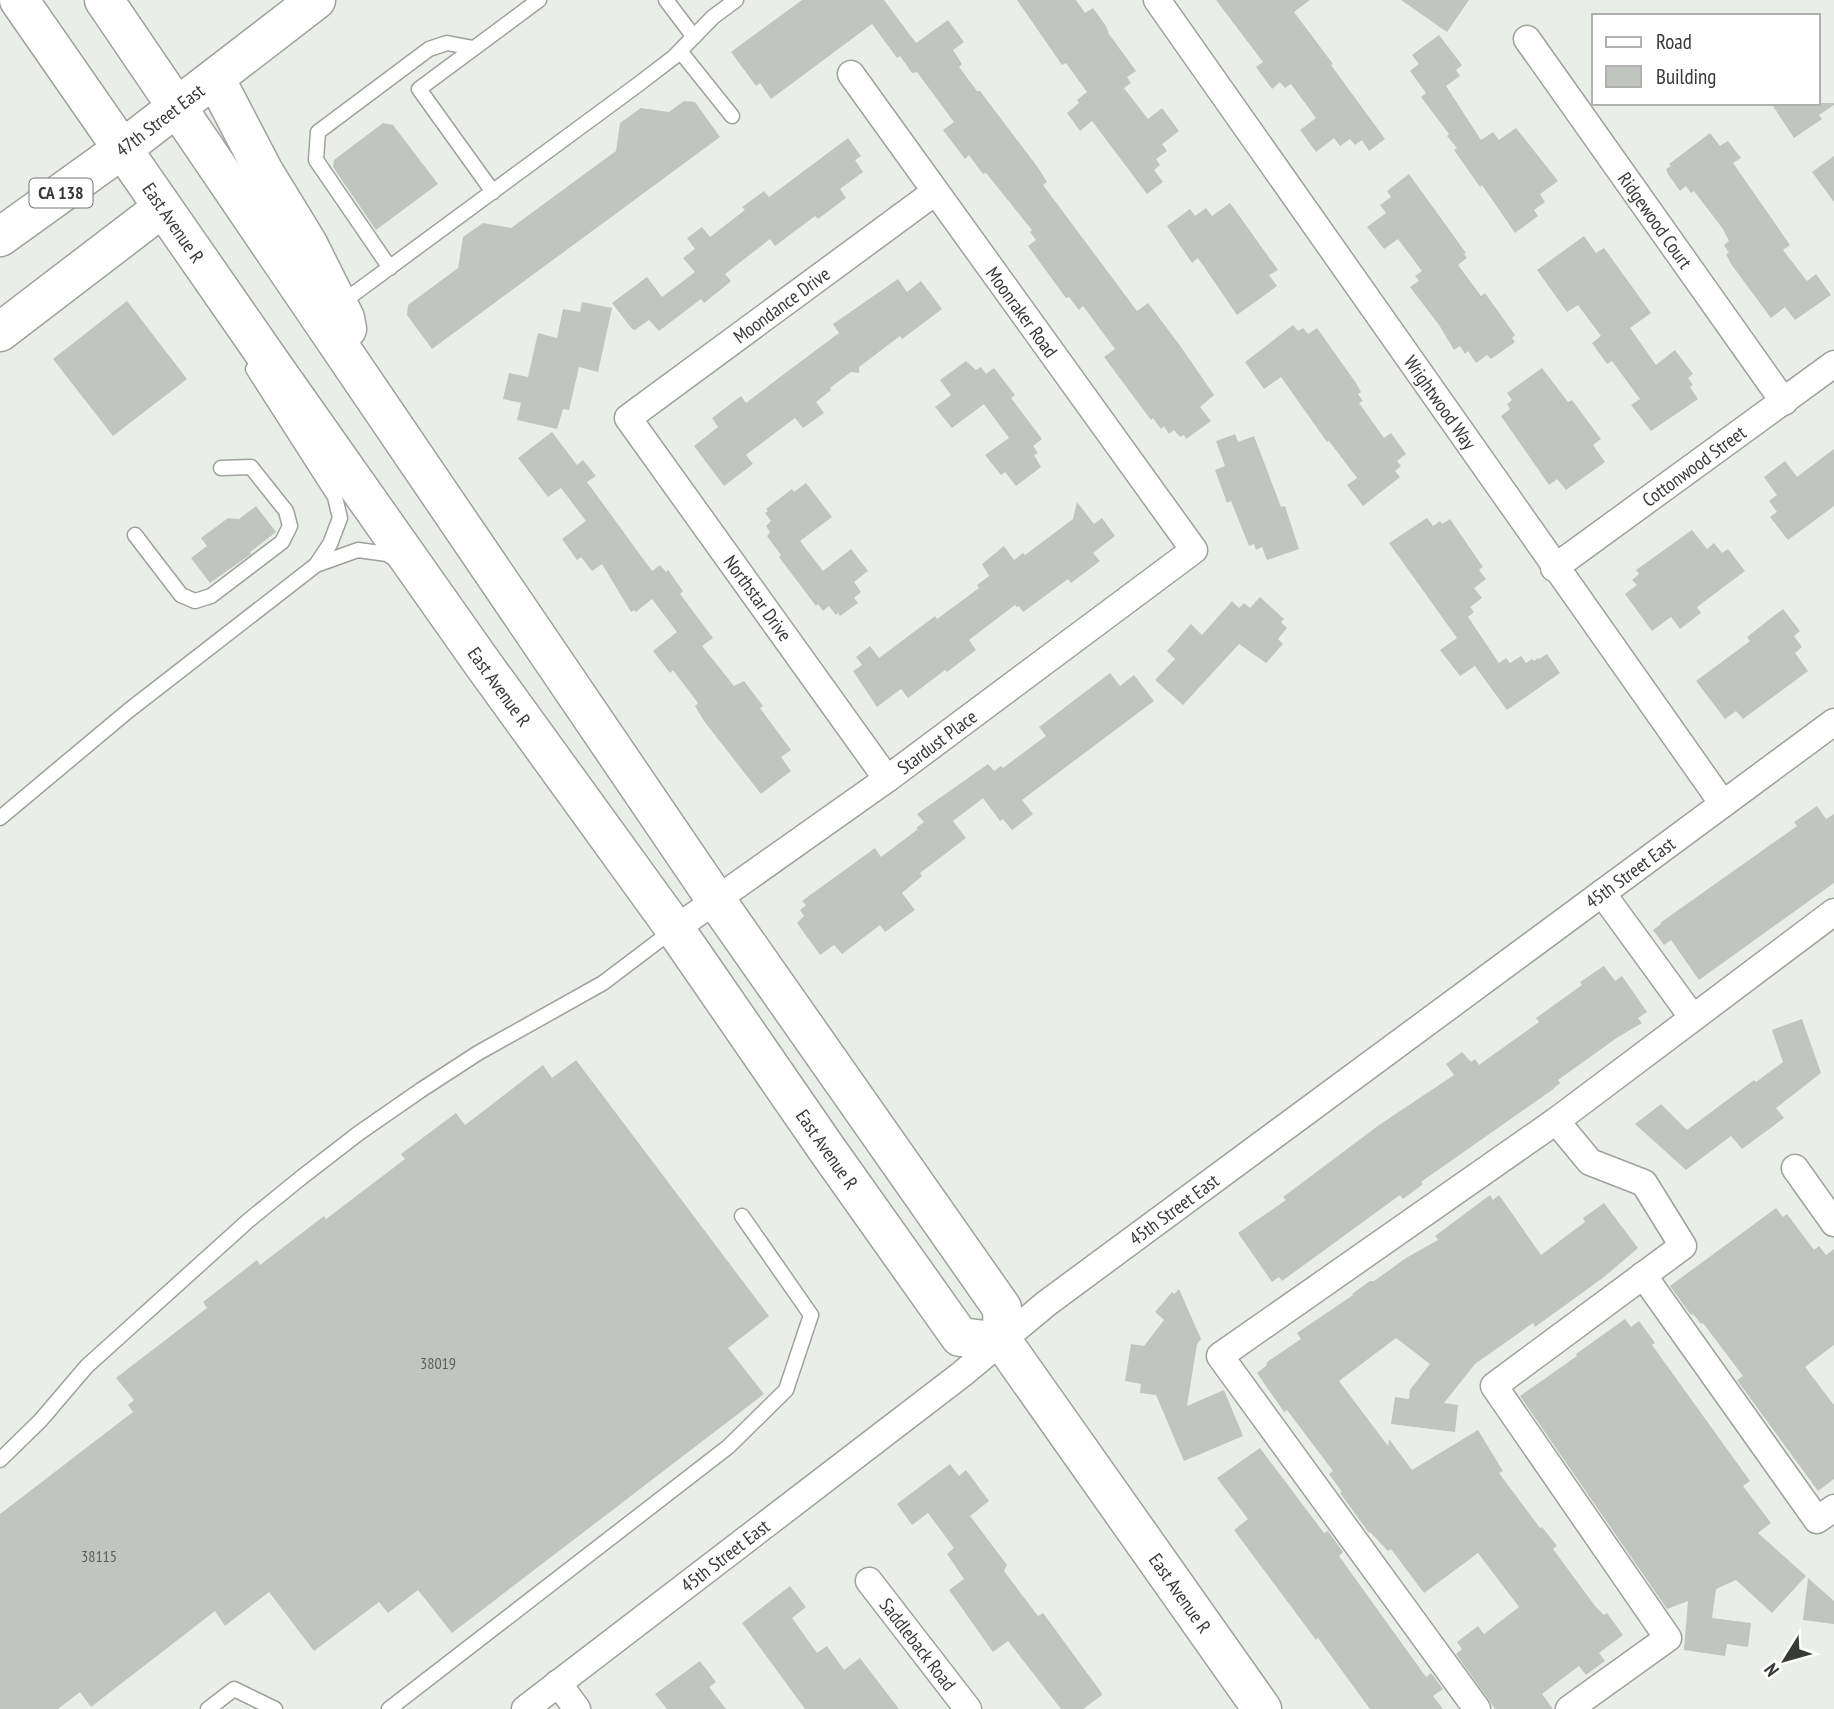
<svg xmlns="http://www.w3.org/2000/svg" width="1834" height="1709" viewBox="0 0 1834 1709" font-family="'PT Sans Narrow',sans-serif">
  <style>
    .building { fill: #c1c5bf }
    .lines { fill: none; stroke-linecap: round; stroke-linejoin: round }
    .lane-casing { stroke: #9ea29c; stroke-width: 17 }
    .street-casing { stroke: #9ea29c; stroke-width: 29 }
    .secondary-casing { stroke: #9ea29c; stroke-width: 41 }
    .highway-casing { stroke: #9ea29c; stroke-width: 41 }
    .lane { stroke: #fff; stroke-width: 14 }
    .street { stroke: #fff; stroke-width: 26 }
    .secondary { stroke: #fff; stroke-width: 38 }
    .highway { stroke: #fff; stroke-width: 38 }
    .labels { text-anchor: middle; stroke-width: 7; stroke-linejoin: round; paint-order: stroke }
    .number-label { font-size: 16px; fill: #5a5d5a }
    .shield { fill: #fff; stroke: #747574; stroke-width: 2 }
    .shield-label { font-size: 18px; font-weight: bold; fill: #383a38 }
    .street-label { font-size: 19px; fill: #383a38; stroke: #fff }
  </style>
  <rect width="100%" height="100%" fill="#eaeee8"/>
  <path class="building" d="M802,0H884L916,43L948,20L964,42L953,50L962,64L959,67L977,91H980L1039,169L1047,182L1043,185L1137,311L1148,303L1181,347L1214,395L1200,407L1211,421L1186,439L1184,435L1180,437L1174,430L1169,434L1164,426L1161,429L1153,418L1151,420L1104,357L1115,349L1083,306L1079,310L1069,297L1066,298L1028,246L1036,240L1030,232L1032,230L986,173L983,174L969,155L965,159L943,130L954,122L917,72L912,73L900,56L897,58L872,24L771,99L760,83L756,86L731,52Z
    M1017,0H1076L1085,13L1093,8L1106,26L1109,34L1136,71L1127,77L1131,83L1124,88L1148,119L1162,108L1179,131L1162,144L1167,151L1156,159L1160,165L1154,170L1163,182L1147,194L1092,121L1080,131L1067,113L1079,103L1077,100L1087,92L1066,63L1062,65Z
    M1216,0H1310L1294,12L1333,64L1331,65L1385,139L1369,151L1362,140L1355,145L1350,139L1340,146L1334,138L1316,152L1300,130L1316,118L1291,84L1285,88L1280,82L1272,89L1256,67L1263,62Z
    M1401,0H1469L1447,32Z
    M1439,35L1462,65L1456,70L1460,76L1446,86L1481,140L1493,132L1499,140L1516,128L1558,181L1540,194L1545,202L1534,210L1538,216L1515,233L1482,185L1480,187L1454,150L1457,148L1447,136L1449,134L1421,97L1426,93L1410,71L1419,64L1412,55Z
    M684,101L695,102L720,137L432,349L407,315L408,305L458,268L463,237L483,223L511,228L560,192L616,151L620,123L641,108L669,112Z
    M1771,103H1834V105L1819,115L1822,119L1794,138Z
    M383,123L393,125L438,184L376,230L333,167L334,160Z
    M1710,133L1720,146L1728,141L1741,158L1733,163L1790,245L1783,250L1807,281L1816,274L1831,295L1795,320L1785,307L1771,318L1731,264L1726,254L1729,253L1724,245L1729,241L1723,229L1694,191L1691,193L1686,186L1680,191L1668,174L1666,169L1671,166L1669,164Z
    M848,138L861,156L855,160L863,172L840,189L846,198L818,219L815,216L775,246L770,239L725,274L731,281L724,287L704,303L701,299L659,331L649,320L635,330L632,329L612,303L647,277L662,297L695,272L683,258L695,249L687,238L702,227L710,237L745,210L742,207L764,191L769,197Z
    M1834,156V202L1812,172Z
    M1409,174L1466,253L1464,254L1467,258L1458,265L1481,296L1485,293L1515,335L1512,338L1515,342L1491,359L1487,355L1476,363L1468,351L1465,354L1460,346L1454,350L1439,325L1410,287L1419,281L1415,276L1422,271L1398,239L1384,249L1367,227L1386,213L1380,205L1391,197L1387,191Z
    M1230,203L1278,270L1269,275L1277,286L1237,315L1198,258L1192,263L1167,226L1190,209L1195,216L1206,208L1212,216Z
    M1584,236L1596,253L1604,248L1651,313L1630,328L1656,365L1675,350L1693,374L1688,378L1693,385L1690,387L1698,399L1651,431L1631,405L1640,399L1612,361L1607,364L1592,343L1601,336L1578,305L1567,312L1537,270Z
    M898,279L907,292L921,281L942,309L902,339L900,336L859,367V373L851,372L830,388L831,390L816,402L824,413L803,428L795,418L746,455L753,464L724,486L694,446L718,427L712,418L741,396L746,403L788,371L839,333L833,324Z
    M127,301L187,379L113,436L53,359Z
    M582,302L612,308L598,372L579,367L569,410L563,409L557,429L517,420L521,403L503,399L509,373L528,377L538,333L557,338L563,309L580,312Z
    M1293,325L1298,331L1303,328L1308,334L1317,328L1356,383L1361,392L1358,394L1363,401L1359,403L1384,438L1391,433L1406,454L1397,461L1401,466L1395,471L1400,477L1363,506L1347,485L1357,478L1329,441L1327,442L1281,377L1264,389L1245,362Z
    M966,361L976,370L981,367L986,374L994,368L1015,395L1011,398L1042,439L1033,446L1038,453L1034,455L1041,467L1016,486L1005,472L1001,475L985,455L1009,438L984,404L952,428L935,407L951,395L940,380Z
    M1542,368L1568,402L1572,400L1601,439L1593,445L1605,462L1566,490L1557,479L1549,485L1501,416L1510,409L1507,404L1512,400L1507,393Z
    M552,432L577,465L583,460L596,476L587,482L652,571L660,565L666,572L668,570L683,591L680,594L713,638L702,646L734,686L744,681L763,706L760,708L791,750L781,757L791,771L761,794L704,721L695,706L698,703L673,670L670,673L653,651L677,632L652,599L636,612L634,610L631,612L602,564L592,571L581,557L577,560L562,539L586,521L561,488L548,497L518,458Z
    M1235,434L1238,442L1254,436L1281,507L1285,506L1299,549L1267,560L1262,547L1256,550L1254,544L1249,546L1231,501L1227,503L1215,470L1225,466L1216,441Z
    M1834,449V506L1788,540L1770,517L1777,512L1769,501L1777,495L1764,477L1785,461L1797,477Z
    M806,483L832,517L800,541L823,571L851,549L868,571L854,582L861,592L854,598L858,603L840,616L838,613L836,615L829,606L823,611L818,604L816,606L779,557L781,555L767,536L770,532L766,526L771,521L765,513L768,511L766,509L792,489L794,492Z
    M1077,502L1094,524L1102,518L1115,536L1093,553L1100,561L1071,583L1068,579L1023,612L1019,606L1017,607L1015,605L969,640L976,650L947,672L945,670L908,698L901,689L877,707L853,671L862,665L856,657L870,646L879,658L935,616L937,619L979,588L977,585L989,576L982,564L1004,546L1014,560L1023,553L1025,555L1073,519Z
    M256,506L276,532L250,552L251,554L210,583L191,558L207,546L201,538L228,518L239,519Z
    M1427,518L1433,526L1440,521L1442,524L1450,519L1483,567L1479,570L1486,579L1474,588L1482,598L1470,607L1474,612L1468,617L1499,663L1506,658L1510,663L1521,656L1526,663L1532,659L1534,661L1538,658L1539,659L1547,654L1560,673L1507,710L1475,666L1460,676L1440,650L1457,638L1389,543Z
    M1692,530L1707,549L1714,543L1722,553L1728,549L1745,571L1697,607L1701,613L1680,629L1671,617L1652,631L1625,594L1637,585L1632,580L1639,574L1636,570Z
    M1260,597L1284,619L1281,622L1287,628L1278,639L1283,644L1266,663L1239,644L1183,705L1155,680L1175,659L1167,651L1191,624L1202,635L1232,601L1239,608L1244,603L1250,608Z
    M1783,609L1800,631L1794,636L1802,647L1795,653L1808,671L1743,719L1736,711L1725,719L1696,681L1750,641L1747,637Z
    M1110,673L1120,686L1134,675L1154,701L1022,800L1033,814L1012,830L1003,819L1000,821L983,798L953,821L966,838L920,873L922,876L902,893L915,910L885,932L880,925L842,954L834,945L820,955L797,923L804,916L800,910L806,905L802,901L875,848L881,857L918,829L916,828L924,822L917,814L988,764L994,771L1001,766L1003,768L1046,736L1039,727Z
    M1817,806L1826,819L1834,814V883L1699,980L1671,940L1664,945L1653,930L1661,924L1660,923L1797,826L1794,822Z
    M1604,966L1615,981L1622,976L1647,1012L1638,1018L1642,1023L1618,1037L1558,1080L1560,1083L1552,1090L1421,1182L1423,1184L1403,1199L1400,1195L1282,1281L1279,1277L1272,1282L1238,1233L1286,1200L1283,1197L1379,1125L1454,1075L1446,1064L1462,1052L1471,1062L1475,1059L1479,1065L1539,1022L1536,1018L1582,985L1580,982Z
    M1802,1019L1821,1073L1776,1108L1784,1118L1742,1149L1731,1136L1686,1170L1635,1124L1661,1104L1687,1130L1754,1080L1756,1082L1783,1062L1772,1030Z
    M576,1060L769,1316L728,1348L764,1394L452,1633L418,1590L388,1613L379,1602L314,1651L269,1592L225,1626L215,1611L91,1707L80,1692L58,1709H0V1514L133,1412L128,1405L134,1400L116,1378L207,1308L203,1302L257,1260L260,1265L324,1216L326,1219L405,1159L401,1154L456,1113L465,1125L543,1065L552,1078Z
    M1490,1195L1493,1200L1499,1195L1541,1255L1585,1222L1583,1218L1604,1203L1638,1248L1604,1277L1553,1314L1535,1327L1533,1323L1475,1364L1444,1403L1458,1405L1455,1432L1391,1424L1395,1397L1409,1399L1410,1390L1430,1364L1396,1338L1339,1381L1388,1446L1389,1439L1412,1470L1478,1430L1503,1471L1499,1473L1540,1528L1542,1527L1557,1546L1553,1549L1595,1606L1604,1615L1607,1613L1623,1635L1599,1653L1605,1661L1586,1675L1579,1666L1542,1694L1553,1709H1495L1456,1654L1462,1649L1457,1642L1478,1626L1484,1634L1519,1607L1478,1553L1424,1593L1391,1549L1388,1551L1370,1532L1369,1533L1340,1493L1342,1492L1329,1474L1333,1471L1287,1410L1284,1412L1257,1373L1266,1366L1267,1362L1301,1339L1297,1333L1353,1295L1352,1294L1370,1281H1374L1406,1258L1438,1240L1435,1236Z
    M1776,1208L1783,1217L1787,1214L1814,1250L1819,1246L1826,1255L1834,1249V1345L1805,1367L1834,1405V1479L1818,1491L1737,1380L1743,1376L1703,1323L1701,1324L1693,1314L1691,1315L1670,1286Z
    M1179,1289L1201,1339L1197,1344L1187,1406L1224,1390L1243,1436L1184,1461L1156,1395L1140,1393L1141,1384L1125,1381L1131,1344L1144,1346L1164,1320L1155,1312L1172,1292L1174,1294Z
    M1625,1319L1631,1327L1639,1321L1655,1343L1652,1345L1750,1481L1743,1486L1771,1523L1758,1533L1806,1576L1772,1613L1736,1580L1716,1589L1712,1618L1751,1623L1748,1647L1727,1644L1725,1656L1684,1650L1688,1601L1667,1609L1520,1396L1577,1356L1576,1354Z
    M1260,1448L1324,1533L1328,1531L1343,1552L1339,1556L1426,1677L1431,1673L1443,1689L1433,1696L1443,1709H1370L1318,1638L1316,1640L1234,1530L1248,1519L1217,1478Z
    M950,1464L959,1476L966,1470L989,1501L970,1516L1007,1565L1004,1571L1038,1616L1043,1613L1101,1692L1102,1695L1083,1709H1061L1008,1641L993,1652L949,1590L964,1579L947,1554L954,1548L928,1513L912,1525L897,1504Z
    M1808,1578L1834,1601V1624L1803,1620Z
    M790,1586L806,1607L792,1618L817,1653L827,1646L844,1670L860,1658L899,1709H805L742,1623Z
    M700,1661L716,1682L709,1687L726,1709H667L655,1694Z"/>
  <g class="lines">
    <g class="lane-casing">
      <path id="lane" d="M666,0L694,37
        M680,51L732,116
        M493,192L419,89L539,0
        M390,268L316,160L318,132L429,49L447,43L473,48
        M340,304L636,86L674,57L713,17L736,0
        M253,369L335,497L340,518L330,544L316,565
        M135,535L181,595L195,601L211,596L282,542L290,526L286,511L251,467L221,468
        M0,818L128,711L316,565L358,550L387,554L398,561
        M0,1460L40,1421L87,1366L249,1220L302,1177L359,1133L421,1090L478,1053L603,983L673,930
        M208,1709L234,1689L275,1709
        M389,1709L728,1447L786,1390L811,1315L742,1216"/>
    </g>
    <g class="street-casing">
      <g id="street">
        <path id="s1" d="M1157,0L1723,804"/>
        <path id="s2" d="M1527,39L1784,402"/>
        <path id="s3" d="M1554,568L1834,364"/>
        <path id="s4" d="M887,779L628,418L935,192"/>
        <path d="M1602,893L1693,1018"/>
        <path id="s5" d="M675,929L887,779L1194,550L851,74"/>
        <path d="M1556,1121L1590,1162L1644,1183L1683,1246L1494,1386L1668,1638L1569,1709"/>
        <path d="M1795,1168L1834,1223"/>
        <path d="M1643,1275L1817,1520L1834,1508"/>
        <path id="s6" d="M869,1581L968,1709"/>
        <path d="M558,1683L577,1709"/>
        <path id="s7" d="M525,1709L962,1374L1047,1303L1834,722"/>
        <path d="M1477,1709L1220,1356L1556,1121L1834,912"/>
      </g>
    </g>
    <g class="secondary-casing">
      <g id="secondary">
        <path id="s8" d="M19,0L273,366L483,664L675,929L826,1148L960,1337L1003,1342"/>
        <path id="s9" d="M104,0L716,900L1002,1308L1003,1342L1262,1709"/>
        <path d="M215,78L264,172L308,244L345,318L347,329"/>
      </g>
    </g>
    <g class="highway-casing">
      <g id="highway">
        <path id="s10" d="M0,237L121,150L316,0"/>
        <path d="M0,332L162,208"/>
      </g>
    </g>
    <use href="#lane" class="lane"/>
    <use href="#street" class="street"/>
    <use href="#secondary" class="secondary"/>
    <use href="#highway" class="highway"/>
  </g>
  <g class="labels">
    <g class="number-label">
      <text x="438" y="1369">38019</text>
      <text x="99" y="1562">38115</text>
    </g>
    <rect class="shield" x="29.5" y="178.5" width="63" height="29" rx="5"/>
    <g class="shield-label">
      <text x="61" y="199">CA 138</text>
    </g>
    <g class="street-label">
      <text dy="7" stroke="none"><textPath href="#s10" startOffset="198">47th Street East</textPath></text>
      <text dy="7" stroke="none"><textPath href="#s2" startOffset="222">Ridgewood Court</textPath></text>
      <text dy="7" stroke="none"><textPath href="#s8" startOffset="271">East Avenue R</textPath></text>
      <text dy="7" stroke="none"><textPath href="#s4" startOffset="635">Moondance Drive</textPath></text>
      <text transform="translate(1022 312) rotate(54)" y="7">Moonraker Road</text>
      <text dy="7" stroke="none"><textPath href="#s1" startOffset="492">Wrightwood Way</textPath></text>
      <text dy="7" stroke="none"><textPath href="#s3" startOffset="173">Cottonwood Street</textPath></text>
      <text transform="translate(758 598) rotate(54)" y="7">Northstar Drive</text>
      <text dy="7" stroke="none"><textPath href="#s8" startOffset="838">East Avenue R</textPath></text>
      <text dy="7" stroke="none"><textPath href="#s5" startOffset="322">Stardust Place</textPath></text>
      <text dy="7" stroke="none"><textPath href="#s7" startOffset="1386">45th Street East</textPath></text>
      <text dy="7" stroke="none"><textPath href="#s8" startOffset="1405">East Avenue R</textPath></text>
      <text dy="7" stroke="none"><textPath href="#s7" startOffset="819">45th Street East</textPath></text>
      <text dy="7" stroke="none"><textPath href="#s7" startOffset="252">45th Street East</textPath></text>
      <text dy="7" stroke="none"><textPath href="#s9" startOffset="1928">East Avenue R</textPath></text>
      <text dy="7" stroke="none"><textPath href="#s6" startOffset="80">Saddleback Road</textPath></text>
    </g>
  </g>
  <rect x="1592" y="14" width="228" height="91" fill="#ffffff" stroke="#afb0af" stroke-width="2"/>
  <rect x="1606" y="37" width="35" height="10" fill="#ffffff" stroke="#afb0af" stroke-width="2"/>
  <text x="1656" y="49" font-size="21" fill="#383a38">Road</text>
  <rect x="1606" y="66" width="35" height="21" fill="#c1c5bf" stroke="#afb0af" stroke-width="2"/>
  <text x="1656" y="84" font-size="21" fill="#383a38">Building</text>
  <g transform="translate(1785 1660) rotate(233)" stroke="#ffffff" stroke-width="5" paint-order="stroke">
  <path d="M0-5L12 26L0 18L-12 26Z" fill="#383a38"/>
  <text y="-10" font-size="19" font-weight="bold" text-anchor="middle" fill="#383a38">N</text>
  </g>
</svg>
